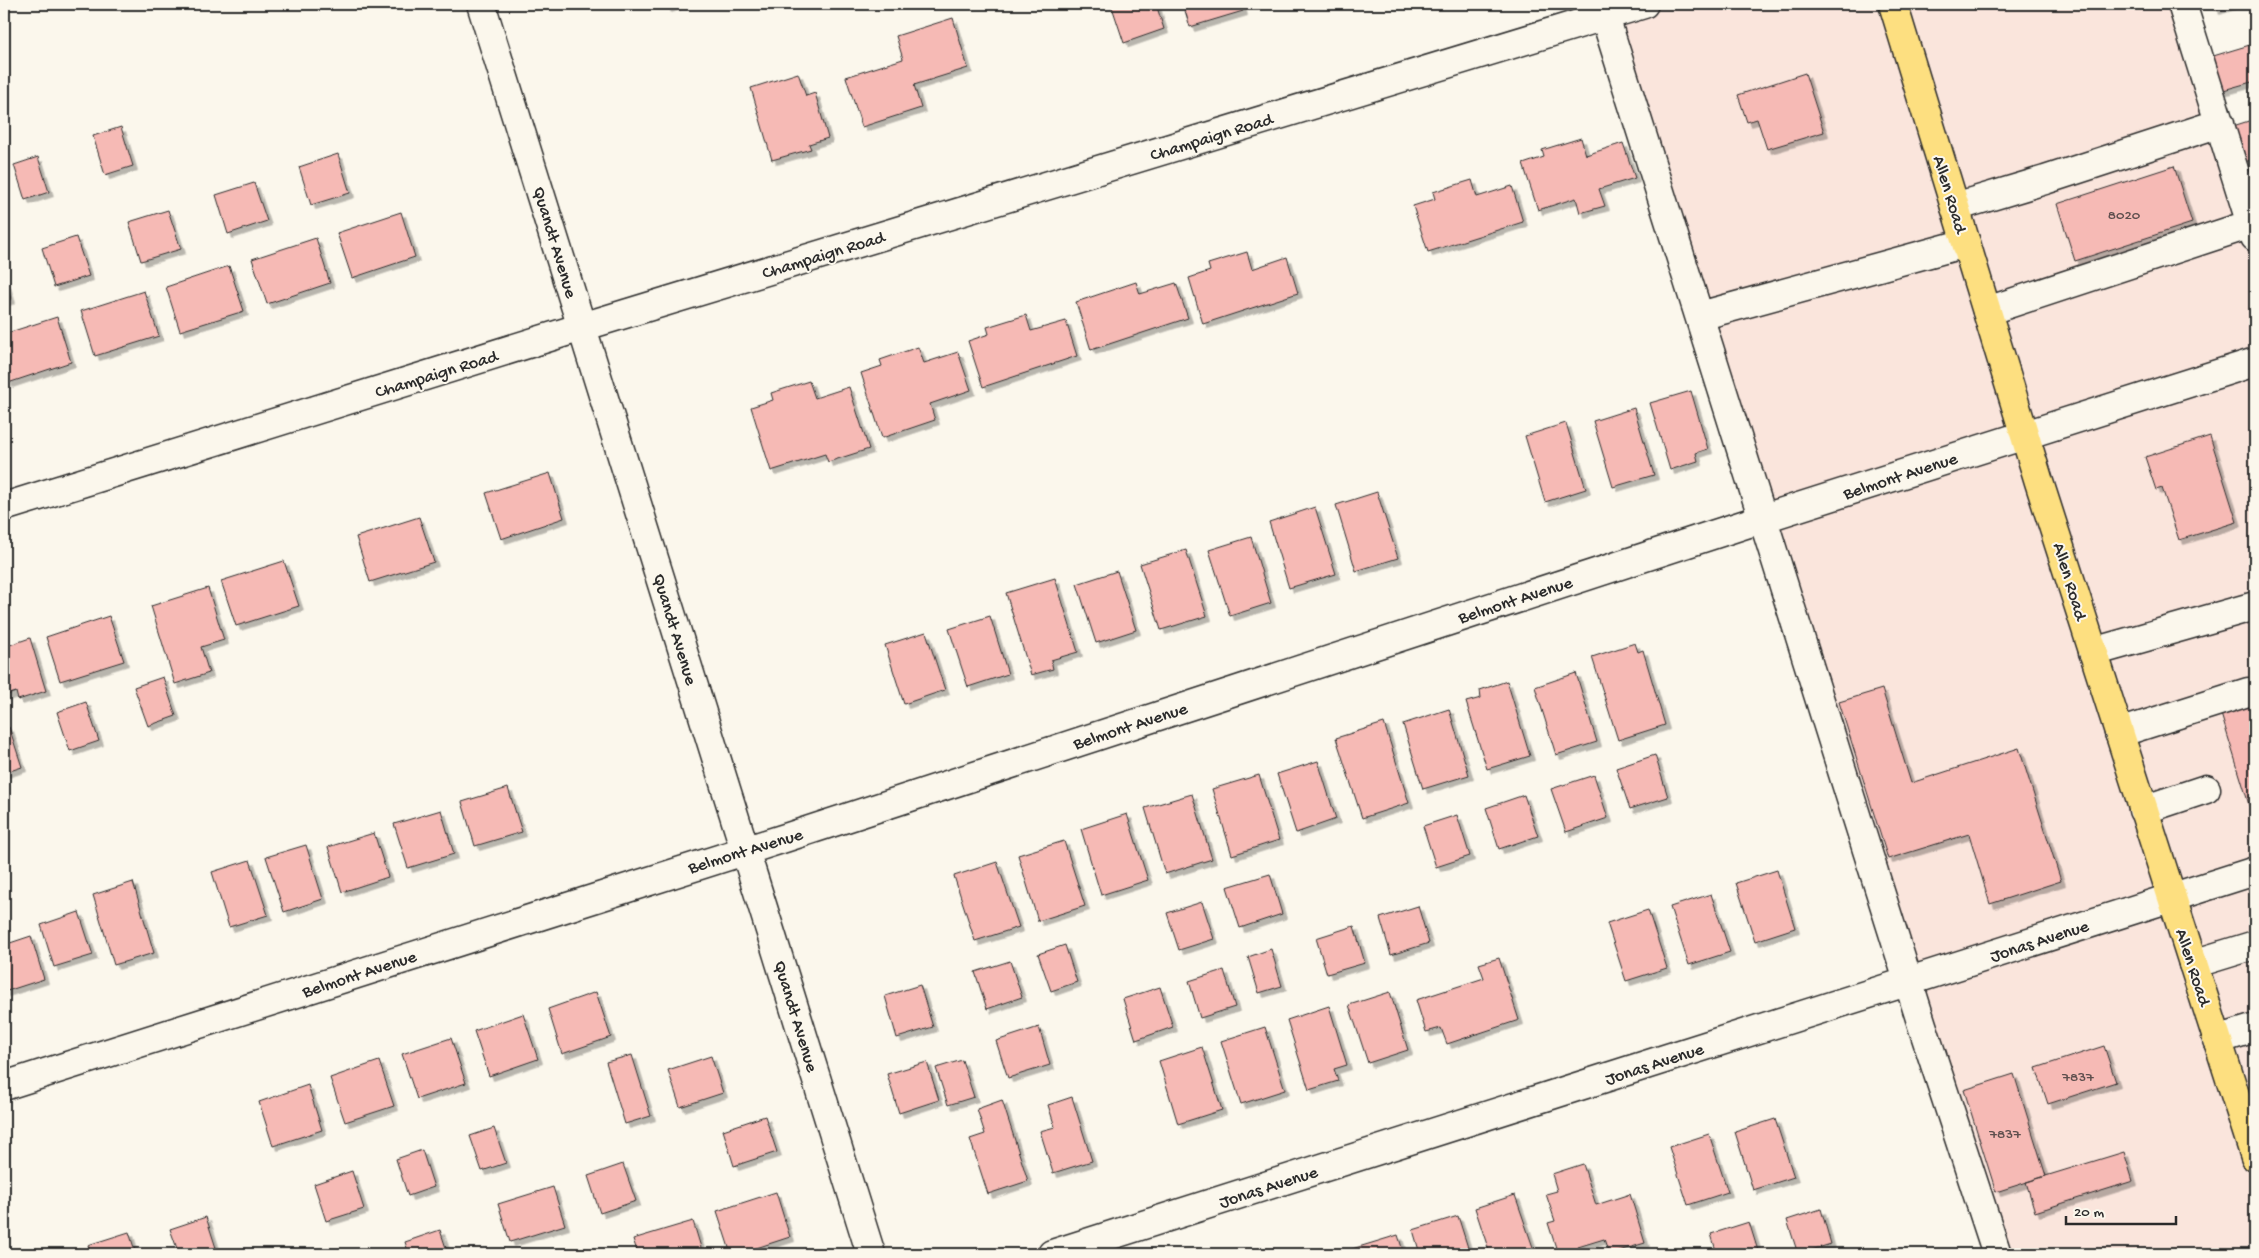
<svg xmlns="http://www.w3.org/2000/svg" width="2259" height="1258" viewBox="0 0 2259 1258" font-family="'Gochi Hand',sans-serif">
  <style>
    .built { fill: #fae5dc }
    .building { fill: #f6bab5; stroke: #2b2b2b; filter: url(#shadow) }
    .lines { fill: none; stroke-linecap: round; stroke-linejoin: round }
    .minor-casing { stroke: #2b2b2b; stroke-width: 31 }
    .major-casing { stroke: #2b2b2b; stroke-width: 31 }
    .minor { stroke: #fbf7ec; stroke-width: 28 }
    .major { stroke: #fddf80; stroke-width: 28 }
    .labels { text-anchor: middle; stroke-width: 4; stroke-linejoin: round; paint-order: stroke }
    .number-label { font-size: 15px; fill: #5e4f4e }
    .street-label { font-size: 18px; fill: #2b2b2b; stroke: #fbf7ec }
  </style>
  <defs>
    <filter id="shadow"><feDropShadow dx="4.5" dy="4.5" stdDeviation="0" flood-color="#0004"/></filter>
  </defs>
  <rect width="100%" height="100%" fill="#fbf7ec"/>
  <filter id="ink" filterUnits="userSpaceOnUse"><feTurbulence type="fractalNoise" baseFrequency=".02" numOctaves="2"/><feDisplacementMap in="SourceGraphic" scale="10" xChannelSelector="R" yChannelSelector="G"/><feConvolveMatrix kernelMatrix="1 2 1 2 8 2 1 2 1" color-interpolation-filters="sRGB"/></filter>
  <g filter="url(#ink)">
    <path class="built" d="M1601,4H2182L2255,237V1254H1997Z"/>
    <path class="building" d="M665,4H679L667,8Z
      M1111,4H1156L1164,29L1124,43Z
      M1183,4H1241L1243,11L1190,27Z
      M2213,4H2233L2215,10Z
      M953,18L968,68L914,85L921,108L862,127L846,77L903,59L896,36Z
      M2253,44L2255,81L2220,91L2210,57Z
      M798,73L806,96L815,93L828,138L809,144L811,149L772,160L751,88Z
      M1805,73L1824,132L1767,149L1757,119L1747,122L1738,95Z
      M2255,119V159L2244,162L2233,126Z
      M121,127L133,166L105,175L93,136Z
      M1581,138L1586,155L1623,143L1635,178L1599,189L1605,206L1580,213L1576,198L1538,210L1523,164L1544,157L1542,150Z
      M338,154L350,193L311,205L299,167Z
      M38,157L49,192L25,200L14,165Z
      M2174,166L2192,223L2075,261L2057,204Z
      M1472,180L1477,197L1512,186L1523,222L1428,252L1413,206L1435,199L1433,192Z
      M254,183L267,221L228,234L216,195Z
      M168,210L181,249L141,261L129,222Z
      M401,212L415,257L352,278L337,233Z
      M76,237L89,276L54,287L42,248Z
      M316,238L330,283L267,304L252,259Z
      M1247,252L1252,269L1287,257L1298,293L1203,324L1189,278L1210,271L1208,264Z
      M229,266L244,311L180,331L166,287Z
      M4,277L11,299L4,301Z
      M1136,282L1140,294L1176,283L1188,318L1091,350L1076,302Z
      M144,291L159,336L95,356L81,311Z
      M1026,315L1031,331L1066,321L1077,356L983,387L968,341L989,334L987,327Z
      M57,317L71,362L8,383L4,369V334Z
      M918,347L924,363L958,352L971,390L930,404L935,420L882,438L861,373L882,366L880,360Z
      M809,381L815,398L849,387L869,449L828,462L825,454L771,471L751,407L773,400L771,393Z
      M1691,391L1708,449L1696,453L1698,461L1670,470L1650,403Z
      M1634,408L1654,475L1613,487L1593,421Z
      M1566,423L1586,489L1545,502L1525,436Z
      M2210,436L2237,522L2179,540L2162,488L2156,490L2145,457Z
      M550,473L564,518L501,539L486,493Z
      M1377,492L1398,558L1356,571L1336,505Z
      M1315,507L1336,574L1289,588L1269,522Z
      M419,517L434,562L370,582L356,537Z
      M1251,537L1271,603L1230,616L1209,550Z
      M1186,550L1207,616L1161,630L1140,564Z
      M284,561L299,606L236,626L221,581Z
      M1117,571L1136,630L1096,643L1077,584Z
      M1055,578L1078,652L1051,660L1053,669L1031,675L1006,593Z
      M208,588L224,640L201,647L209,673L175,684L151,606Z
      M109,616L124,661L60,681L46,637Z
      M990,616L1008,674L968,687L949,629Z
      M926,632L945,690L904,704L885,645Z
      M30,638L46,691L18,700L16,692L4,696V647Z
      M1635,643L1638,652L1643,650L1665,725L1618,740L1592,657Z
      M1576,673L1597,742L1556,755L1535,687Z
      M163,677L176,716L148,726L134,687Z
      M1507,681L1530,756L1487,769L1466,702L1481,698L1480,690Z
      M1882,689L1911,783L2019,748L2061,881L1990,904L1969,834L1888,859L1839,702Z
      M86,702L99,741L70,751L57,712Z
      M2255,704V821H2254L2221,714Z
      M1449,709L1469,775L1423,789L1403,724Z
      M1384,723L1409,803L1362,818L1336,738Z
      M9,727L22,767L4,773V729Z
      M1655,755L1668,797L1630,809L1616,768Z
      M1318,761L1336,819L1296,833L1277,774Z
      M1259,775L1279,840L1232,855L1212,789Z
      M1594,775L1608,818L1566,832L1551,789Z
      M508,788L522,832L475,846L462,802Z
      M1192,794L1212,859L1165,874L1145,808Z
      M1524,795L1538,836L1499,849L1486,808Z
      M441,810L454,854L408,868L394,824Z
      M1127,814L1148,880L1101,895L1081,829Z
      M1457,815L1470,856L1436,867L1423,826Z
      M374,833L388,877L342,892L328,847Z
      M1064,841L1085,906L1038,921L1018,855Z
      M306,845L323,899L284,912L266,857Z
      M250,860L268,915L229,927L212,872Z
      M997,862L1019,927L975,941L954,876Z
      M1777,870L1795,928L1755,941L1736,883Z
      M1270,874L1282,914L1240,928L1227,887Z
      M133,882L154,953L114,965L93,895Z
      M1711,894L1730,952L1689,965L1670,907Z
      M1202,902L1214,939L1179,950L1167,913Z
      M1418,906L1429,943L1391,955L1380,918Z
      M1648,910L1667,968L1626,981L1607,923Z
      M79,912L93,955L54,967L41,925Z
      M1354,926L1365,963L1327,974L1316,938Z
      M31,936L44,979L4,992V945Z
      M1065,945L1077,982L1051,991L1038,954Z
      M1271,949L1282,986L1259,993L1248,957Z
      M1499,958L1519,1020L1447,1044L1441,1028L1426,1032L1416,1000L1484,978L1479,964Z
      M1010,961L1022,997L987,1009L975,972Z
      M1224,970L1235,1007L1200,1018L1189,981Z
      M920,985L933,1027L897,1038L885,996Z
      M1160,987L1173,1027L1136,1040L1123,999Z
      M596,992L611,1037L562,1054L548,1009Z
      M1390,992L1408,1050L1368,1063L1349,1005Z
      M1329,1006L1347,1065L1334,1069L1338,1081L1309,1090L1287,1020Z
      M523,1014L538,1059L489,1076L474,1031Z
      M1039,1027L1050,1065L1008,1078L996,1041Z
      M1265,1027L1285,1090L1241,1104L1221,1041Z
      M451,1038L466,1083L417,1099L402,1054Z
      M2104,1046L2116,1082L2048,1104L2036,1068Z
      M1202,1047L1222,1110L1178,1124L1159,1061Z
      M632,1055L651,1116L625,1124L606,1062Z
      M711,1056L723,1093L680,1107L668,1070Z
      M962,1060L974,1097L948,1105L936,1068Z
      M379,1061L394,1106L345,1122L330,1078Z
      M927,1062L939,1100L899,1113L887,1074Z
      M2014,1074L2046,1176L1996,1192L1964,1090Z
      M308,1085L322,1130L273,1146L259,1102Z
      M1072,1097L1092,1161L1053,1173L1040,1131L1055,1127L1048,1105Z
      M1002,1100L1028,1181L988,1194L970,1139L985,1134L977,1109Z
      M765,1116L777,1152L734,1166L723,1130Z
      M1775,1119L1794,1177L1753,1190L1735,1132Z
      M494,1128L506,1163L482,1171L470,1136Z
      M1709,1134L1728,1192L1688,1205L1669,1147Z
      M422,1150L434,1187L408,1196L396,1159Z
      M2124,1152L2133,1181L2035,1212L2026,1182Z
      M623,1164L636,1201L600,1213L588,1176Z
      M1583,1164L1596,1205L1630,1194L1645,1243L1609,1254L1604,1239L1578,1247L1580,1254H1558L1548,1223L1555,1221L1546,1194L1557,1191L1552,1174Z
      M352,1171L364,1209L326,1221L314,1184Z
      M553,1187L565,1225L510,1242L498,1204Z
      M776,1192L790,1237L738,1254H731L717,1211Z
      M1515,1195L1535,1253L1490,1254L1475,1208Z
      M1821,1209L1831,1244L1798,1254L1787,1220Z
      M1458,1216L1470,1254H1420L1413,1230Z
      M206,1217L218,1254H179L170,1229Z
      M693,1221L703,1254H638L633,1239Z
      M1749,1222L1759,1254H1717L1711,1234Z
      M440,1230L448,1254H409L405,1242Z
      M129,1232L136,1254H91L88,1245Z
      M1398,1235L1404,1254H1354L1352,1249Z
      M600,1249L601,1254H584Z"/>
    <g class="lines">
      <g class="minor-casing">
        <path id="minor" d="M481,4L871,1254
          M1601,4L1922,1025L1997,1254
          M2182,4L2255,237
          M1955,207L2045,180L2220,123
          M1987,311L2251,224
          M1700,316L1966,243
          M4,507L582,327L1644,4
          M2093,652L2255,606
          M2119,733L2248,692
          M2143,810L2206,789
          M2193,964L2255,945
          M2217,1040L2255,1028
          M4,1086L785,838L1764,518L2255,362
          M1052,1254L2255,871"/>
      </g>
      <g class="major-casing">
        <path id="major" d="M1893,4L2039,482L2255,1157"/>
      </g>
      <use href="#minor" class="minor"/>
      <use href="#major" class="major"/>
    </g>
  </g>
  <g class="labels">
    <g class="number-label">
      <text x="2124" y="219">8020</text>
      <text x="2078" y="1081">7837</text>
      <text x="2005" y="1138">7837</text>
    </g>
    <g class="street-label">
      <text transform="translate(1211 136) rotate(-17)" y="6">Champaign Road</text>
      <text transform="translate(1951 194) rotate(73)" y="6">Allen Road</text>
      <text transform="translate(556 242) rotate(73)" y="6">Quandt Avenue</text>
      <text transform="translate(823 254) rotate(-17)" y="6">Champaign Road</text>
      <text transform="translate(436 373) rotate(-17)" y="6">Champaign Road</text>
      <text transform="translate(1900 475) rotate(-18)" y="6">Belmont Avenue</text>
      <text transform="translate(2071 581) rotate(73)" y="6">Allen Road</text>
      <text transform="translate(1515 599) rotate(-18)" y="6">Belmont Avenue</text>
      <text transform="translate(676 629) rotate(73)" y="6">Quandt Avenue</text>
      <text transform="translate(1130 725) rotate(-18)" y="6">Belmont Avenue</text>
      <text transform="translate(745 850) rotate(-17)" y="6">Belmont Avenue</text>
      <text transform="translate(2039 940) rotate(-18)" y="6">Jonas Avenue</text>
      <text transform="translate(2194 967) rotate(72)" y="6">Allen Road</text>
      <text transform="translate(359 973) rotate(-18)" y="6">Belmont Avenue</text>
      <text transform="translate(797 1016) rotate(73)" y="6">Quandt Avenue</text>
      <text transform="translate(1654 1063) rotate(-18)" y="6">Jonas Avenue</text>
      <text transform="translate(1268 1186) rotate(-18)" y="6">Jonas Avenue</text>
    </g>
  </g>
  <rect width="2259" height="1258" fill="none" stroke="#fbf7ec" stroke-width="20"/>
  <rect x="10" y="10" width="2239" height="1238" fill="none" stroke="#2b2b2b" stroke-width="2" filter="url(#ink)"/>
  <path d="M2066 1216v8h110v-8" fill="none" stroke="#2b2b2b" stroke-width="2.5"/>
  <text x="2074" y="1216" font-size="15" fill="#2b2b2b" stroke="#fbf7ec" stroke-width="4" paint-order="stroke">20 m</text>
</svg>
